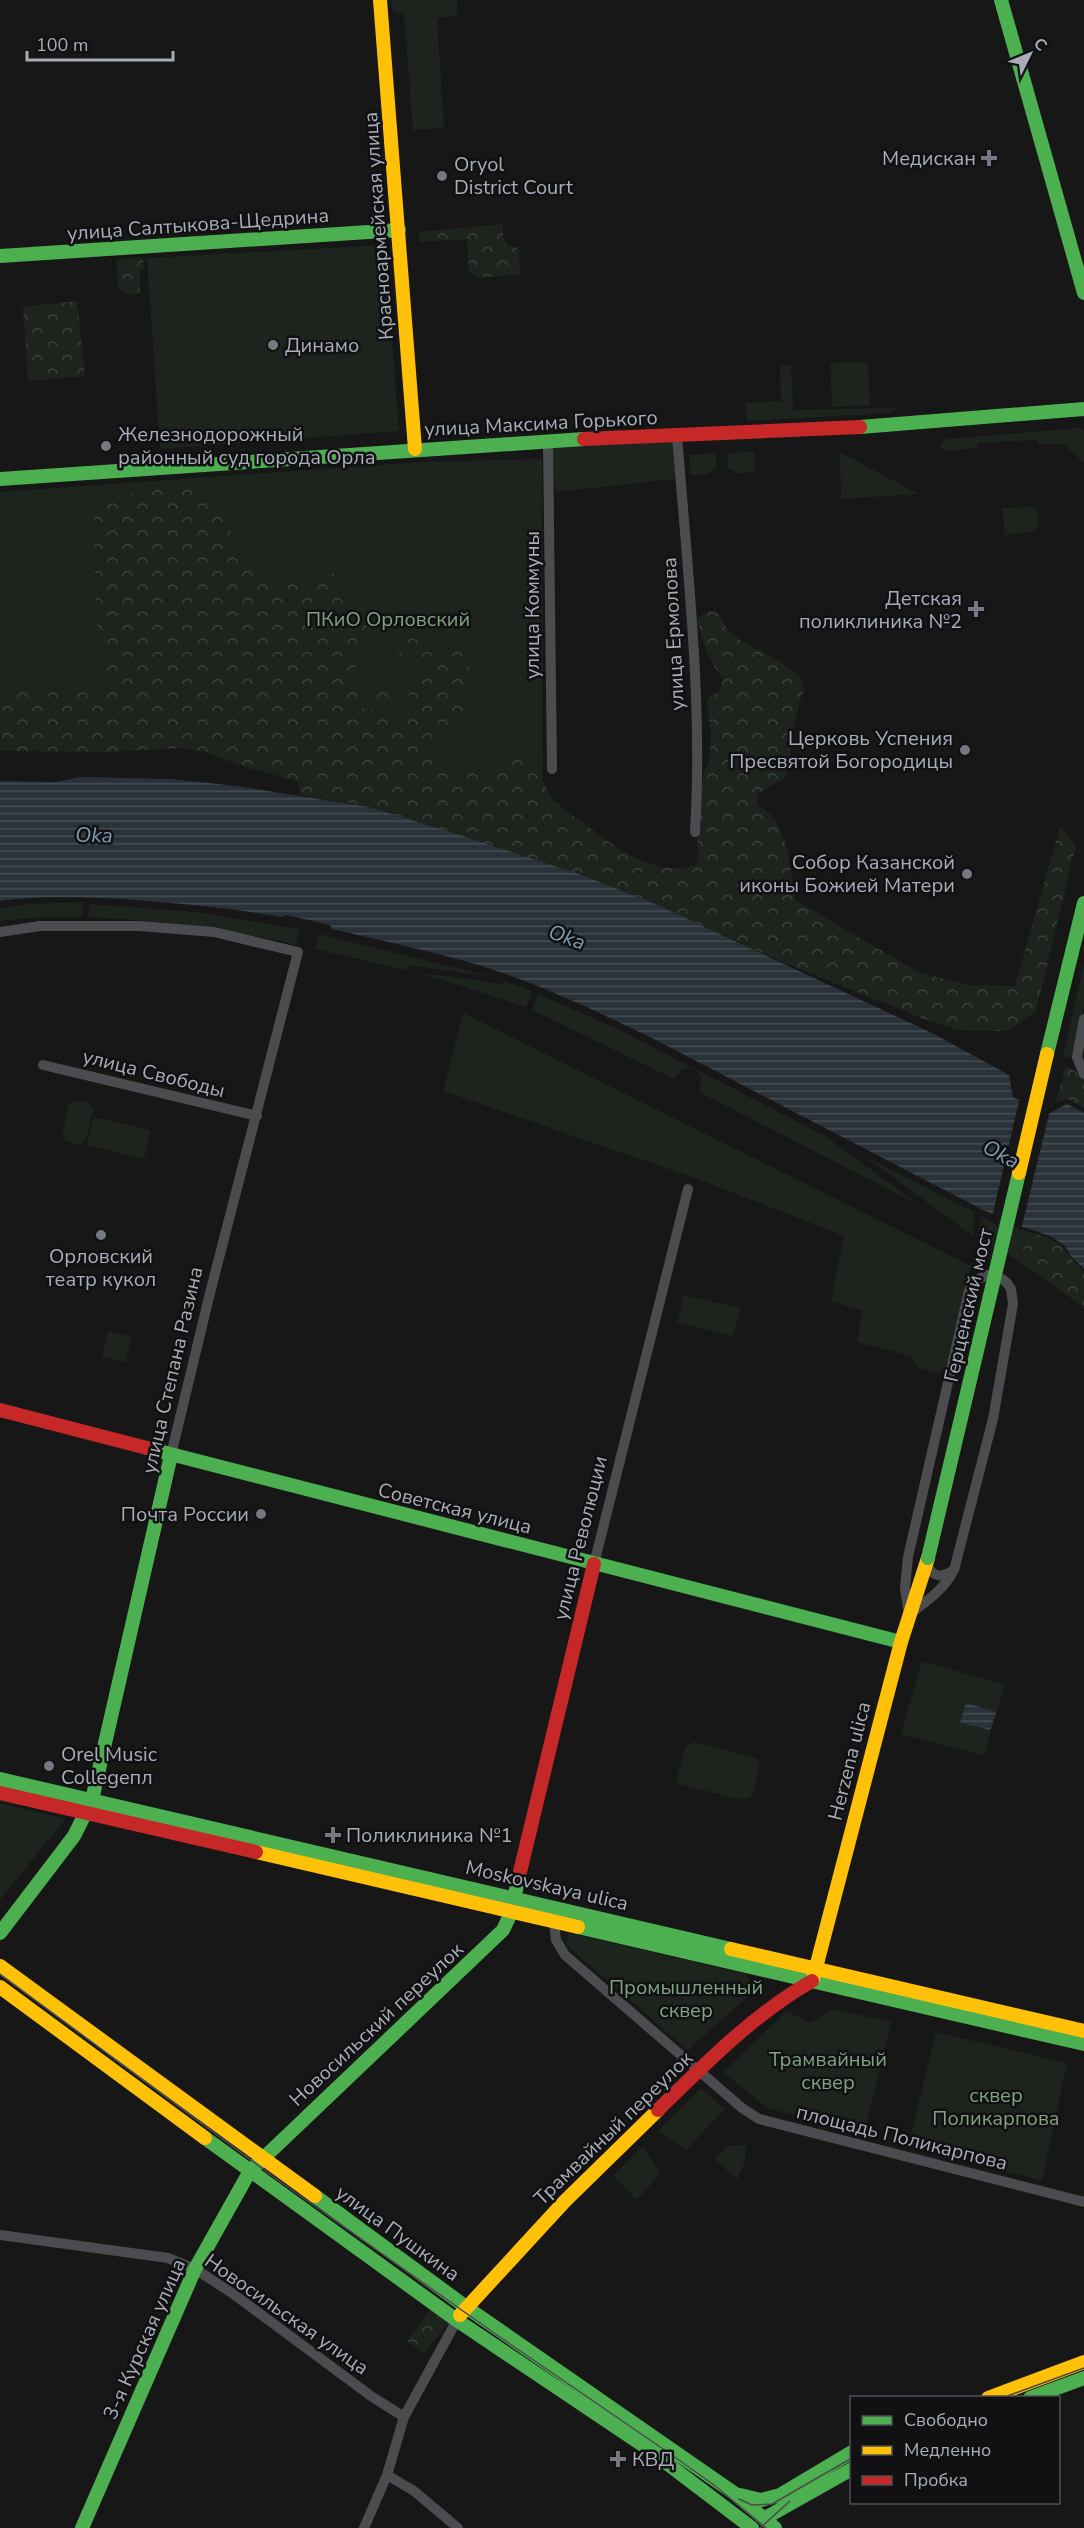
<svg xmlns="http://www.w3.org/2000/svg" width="1084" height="2528" viewBox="0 0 1084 2528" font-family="'Nunito Sans',sans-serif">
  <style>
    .green { fill: #1d241e }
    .forest { fill: url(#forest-crowns) }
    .water { fill: url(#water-rules) }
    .pier { fill: #171717 }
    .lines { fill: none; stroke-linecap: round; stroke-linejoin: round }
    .street { stroke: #4b4c50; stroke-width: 10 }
    .fast { stroke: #4caf50; stroke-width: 14 }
    .slow { stroke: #ffc107; stroke-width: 14 }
    .jam { stroke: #c62828; stroke-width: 14 }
    .tram { stroke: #4b4c4f; stroke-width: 1.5 }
    .fast-bridge { stroke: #4caf50; stroke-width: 14 }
    .slow-bridge { stroke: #ffc107; stroke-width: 14 }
    .poi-dot { fill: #757880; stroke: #111113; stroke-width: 2 }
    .labels { text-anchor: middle; stroke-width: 5; stroke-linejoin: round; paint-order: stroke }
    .poi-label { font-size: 20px; fill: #a8adb8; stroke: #111113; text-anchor: start }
    .street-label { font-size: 20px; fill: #a8adb8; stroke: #111113 }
    .park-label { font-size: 20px; fill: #7fa381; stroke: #111113 }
    .water-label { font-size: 21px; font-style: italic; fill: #7f9bb3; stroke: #111113 }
  </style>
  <defs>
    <pattern id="forest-crowns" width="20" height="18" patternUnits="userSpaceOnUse" patternTransform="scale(1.5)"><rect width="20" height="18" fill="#1d241e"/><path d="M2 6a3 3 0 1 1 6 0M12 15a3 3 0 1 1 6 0" fill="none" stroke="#3b413d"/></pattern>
    <pattern id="water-rules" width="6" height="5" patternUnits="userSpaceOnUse" patternTransform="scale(1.5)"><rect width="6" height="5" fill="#2a3239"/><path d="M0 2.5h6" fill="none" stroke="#464d54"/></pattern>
  </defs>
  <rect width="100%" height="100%" fill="#171717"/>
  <path class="green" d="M391,0H457L458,16L437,18L444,128L413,130L404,14L392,10Z
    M385,245L399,431L160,449L147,258Z
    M868,362L870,405L832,407L830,363Z
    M791,365L793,410L899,408L888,413L747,421L746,403L781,401L780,366Z
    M1080,428L1084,432V463L1064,444H1038V440L977,443V448L948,451L940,447L942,442L947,439Z
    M673,440L676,479L555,492L552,448Z
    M754,452L755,472L737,473L728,468L727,453Z
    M840,452L918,494L841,499Z
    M716,453V468L708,474L690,475L689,455Z
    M542,459L543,834L290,753L0,736V492L420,462Z
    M1032,507C1041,512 1041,523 1034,531L1005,535L1002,508Z
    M83,902L82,917H43L0,921V908L30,904Z
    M89,904L196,912L300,929L296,945C227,928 158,921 88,917Z
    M319,934L493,977L408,965L406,970L315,949Z
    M1084,964V1006L1073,1059L1063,1056Z
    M417,972L502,984L504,981L532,991L526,1007Z
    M538,994L618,1029L825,1136L919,1205L699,1092C703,1078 700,1064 682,1069L674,1079L532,1010Z
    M463,1013L971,1266L945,1371L938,1373L919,1368L911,1356L857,1342L863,1311L831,1301L844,1236L698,1179L443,1091Z
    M76,1100L88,1103L93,1110L86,1140L79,1145L65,1140L62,1135L69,1104Z
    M93,1117L150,1130L144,1159L87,1145Z
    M864,1156L974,1212L973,1236Z
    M981,1216L997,1225L999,1220L1028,1232L1020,1262L978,1238Z
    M684,1295L740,1308L733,1336L677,1322Z
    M108,1331L132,1337L126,1362L102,1356Z
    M922,1661L1005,1685L984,1755L901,1734Z
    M695,1742L758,1759L760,1764L752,1797L743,1800L682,1785L678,1782L677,1776L686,1746Z
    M0,1803L65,1819L0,1900Z
    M569,1933L746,1974L751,1985L748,1996L688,2050L566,1945Z
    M833,2009L891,2022L864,2134L767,2108L723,2072L787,2011L809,2023Z
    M936,2032L1067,2063L1042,2181L908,2146Z
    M701,2088L725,2109L686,2150L658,2131Z
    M746,2145L745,2161L737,2180L715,2159L728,2146Z
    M643,2146L660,2174L637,2200L613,2176Z"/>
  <path class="forest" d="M503,224V237L508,246L518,248L521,274L476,278L469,271L467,239L420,242L419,232Z
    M143,257L144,268L140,272V293L130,296L118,288L117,260Z
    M77,301L85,376L28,381L23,307Z
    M153,489C164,489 190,487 199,491C237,510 229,570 275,579C294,583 317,576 336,574L344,581L354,605L370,614L373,621L358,638L355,677L363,686L389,683L394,687L392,696L382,701L362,702L361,708L378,711L383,716H399L412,688L422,678L421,661L400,655L395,645L398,637L407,634C429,651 445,646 471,643L466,709L433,751V762L464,773L501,767L512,755L511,740L517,738C538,754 537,777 552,797C559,807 573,816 584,823C615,847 654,878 696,865L698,851L696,816L704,773L710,757L711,731L707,704L710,696L719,692L723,679C708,660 702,641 697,618L709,611L718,613L726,627L738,639L775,658L799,675L804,691C791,719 794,748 785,778L759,793L757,805C790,820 789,868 795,900L920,973L969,985L1015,986L1060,827L1076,845L1036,1011L1009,1031L958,1030L924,1019L785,963L660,906L585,876L369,807L301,795L297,781L249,768L204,752L181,748L112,752L0,751V702L15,696L19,677L30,674L33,690L48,692L86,685L98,695L110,686L96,619L94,516L108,498Z
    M1069,1067L1084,1078V1108L1068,1099L1056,1102L1065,1068Z
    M1028,1232C1065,1240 1060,1249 1084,1272V1307L1020,1262Z
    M431,2308L450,2321L424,2354L407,2341Z"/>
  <path class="water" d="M80,777L170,779L237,786L369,807L460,835L585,876L660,906L934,1034L1009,1075L1013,1097L1050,1113L1067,1104L1084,1113V1269L1071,1256L1065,1246L1050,1236L1020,1226L985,1211L650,1037C600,1013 550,989 497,971C443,953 387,942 332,929L330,925L286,915L283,917C230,908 177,903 124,899C83,897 41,895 0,901V781L57,782Z
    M966,1703L996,1712L990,1730L960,1723Z"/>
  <path class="pier" d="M1020,1097L1050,1110L1021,1230L992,1217Z"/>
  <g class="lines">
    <path class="street" d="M677,435C687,566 703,700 695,832
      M548,441L552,769
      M0,932L40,926H139L214,932L298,952L210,1293L171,1455
      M1084,1019L1077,1057L1084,1074
      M43,1065L257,1116
      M987,1275L1002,1279L1007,1283L1011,1289L1013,1304L993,1419L954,1570C943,1591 927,1600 909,1615L905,1588L908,1557L969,1291L975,1281Z
      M594,1564L688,1189
      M926,1565C934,1578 942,1578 954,1570
      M554,1923L556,1940L565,1955L742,2108L759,2119L1084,2202
      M0,2235L168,2258L195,2269L232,2293L371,2396L404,2417
      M387,2475L414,2491L458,2528
      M364,2528L387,2475L404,2417L457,2320"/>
    <path class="fast" d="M1001,0L1084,293
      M0,256L399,230
      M860,427L1084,409
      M0,479L584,439
      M1047,1054L1084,903
      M147,1448L901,1642
      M0,1779L731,1949
      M578,1927L1084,2044
      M0,1933L74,1836L92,1800L171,1455
      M205,2138L455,2319L644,2446L752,2528
      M315,2196L466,2307L734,2493L775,2528
      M1030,2398L1084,2378
      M740,2495L761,2500L780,2495L852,2452
      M765,2518L852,2469
      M82,2528L195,2269L250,2171L503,1930L511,1913L519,1876"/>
    <path class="slow" d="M380,0L415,449
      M256,1852L578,1927
      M731,1949L1084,2031
      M0,1966L315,2196
      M813,1979L901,1642L928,1558
      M0,1987L205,2138
      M460,2315L565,2201L658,2110
      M988,2398L1084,2362"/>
    <path class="jam" d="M584,439L860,427
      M0,1410L147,1448
      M0,1793L256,1852
      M519,1876L594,1564
      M658,2110C706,2063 754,2014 812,1981"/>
    <path class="tram" d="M0,1974L282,2183L497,2335L669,2453L714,2485L766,2528
      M1002,2398L1084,2368
      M739,2499L752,2505L772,2504L852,2458
      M760,2528L790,2501"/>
    <path class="fast-bridge" d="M928,1558L1019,1173"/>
    <path class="slow-bridge" d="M1019,1173L1047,1054"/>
  </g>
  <g class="poi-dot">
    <path d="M986 149h6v6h6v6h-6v6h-6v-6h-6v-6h6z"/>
    <circle cx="442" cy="176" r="6"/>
    <circle cx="273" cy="345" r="6"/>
    <circle cx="106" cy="446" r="6"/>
    <path d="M973 600h6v6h6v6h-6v6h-6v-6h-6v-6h6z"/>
    <circle cx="965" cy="750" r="6"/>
    <circle cx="967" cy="874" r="6"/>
    <circle cx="101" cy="1235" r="6"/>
    <circle cx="261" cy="1514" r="6"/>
    <circle cx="49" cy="1766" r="6"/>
    <path d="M330 1826h6v6h6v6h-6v6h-6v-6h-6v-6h6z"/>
    <path d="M615 2450h6v6h6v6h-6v6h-6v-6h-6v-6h6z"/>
  </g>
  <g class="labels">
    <g class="poi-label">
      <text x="976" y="165" text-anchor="end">Медискан</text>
      <text x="454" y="171">Oryol<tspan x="454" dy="23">District Court</tspan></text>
      <text x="285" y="352">Динамо</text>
      <text x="118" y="441">Железнодорожный<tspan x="118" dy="23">районный суд города Орла</tspan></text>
      <text x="962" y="605" text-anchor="end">Детская<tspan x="962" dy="23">поликлиника №2</tspan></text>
      <text x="953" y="745" text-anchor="end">Церковь Успения<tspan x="953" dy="23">Пресвятой Богородицы</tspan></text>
      <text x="955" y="869" text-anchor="end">Собор Казанской<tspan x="955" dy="23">иконы Божией Матери</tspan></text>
      <text x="101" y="1263" text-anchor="middle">Орловский<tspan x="101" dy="23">театр кукол</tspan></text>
      <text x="249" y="1521" text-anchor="end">Почта России</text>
      <text x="61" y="1761">Orel Music<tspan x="61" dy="23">Collegeпл</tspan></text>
      <text x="346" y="1842">Поликлиника №1</text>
      <text x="632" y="2466">КВД</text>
    </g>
    <g class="street-label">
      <text transform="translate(198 224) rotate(-4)" y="7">улица Салтыкова-Щедрина</text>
      <text transform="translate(378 226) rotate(-94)" y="7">Красноармейская улица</text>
      <text transform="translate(541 423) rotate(-3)" y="7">улица Максима Горького</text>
      <text transform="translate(532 605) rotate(-90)" y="7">улица Коммуны</text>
      <text transform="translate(673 634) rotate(-93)" y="7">улица Ермолова</text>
      <text transform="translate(154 1073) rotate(14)" y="7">улица Свободы</text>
      <text transform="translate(968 1305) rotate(-77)" y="7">Герценский мост</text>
      <text transform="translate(172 1370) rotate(-77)" y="7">улица Степана Разина</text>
      <text transform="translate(455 1508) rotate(14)" y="7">Советская улица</text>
      <text transform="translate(580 1538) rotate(-76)" y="7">улица Революции</text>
      <text transform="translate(849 1761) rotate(-76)" y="7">Herzena ulica</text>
      <text transform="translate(547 1885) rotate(13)" y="7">Moskovskaya ulica</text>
      <text transform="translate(376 2024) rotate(-43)" y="7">Новосильский переулок</text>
      <text transform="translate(613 2128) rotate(-44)" y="7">Трамвайный переулок</text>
      <text transform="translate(902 2137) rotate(14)" y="7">площадь Поликарпова</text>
      <text transform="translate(398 2233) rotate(36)" y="7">улица Пушкина</text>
      <text transform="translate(287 2314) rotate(35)" y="7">Новосильская улица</text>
      <text transform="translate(144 2339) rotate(-66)" y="7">3-я Курская улица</text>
    </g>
    <g class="park-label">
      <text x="388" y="626">ПКиО Орловский</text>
      <text x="686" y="1994">Промышленный<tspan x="686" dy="23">сквер</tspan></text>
      <text x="828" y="2066">Трамвайный<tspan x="828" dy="23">сквер</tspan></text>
      <text x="996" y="2102">сквер<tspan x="996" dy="23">Поликарпова</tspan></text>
    </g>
    <g class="water-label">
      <text transform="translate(94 835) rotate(1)" y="7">Oka</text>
      <text transform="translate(567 937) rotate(20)" y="7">Oka</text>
      <text transform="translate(1001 1154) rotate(28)" y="7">Oka</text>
    </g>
  </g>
  <rect x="850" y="2396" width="210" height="108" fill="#111113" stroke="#4d4f55" stroke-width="1.5"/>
  <rect x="862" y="2416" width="30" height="9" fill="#4caf50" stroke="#4d4f55" stroke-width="1.5"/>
  <text x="904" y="2426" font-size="18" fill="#a8adb8">Свободно</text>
  <rect x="862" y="2446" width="30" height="9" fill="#ffc107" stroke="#4d4f55" stroke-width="1.5"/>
  <text x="904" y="2456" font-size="18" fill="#a8adb8">Медленно</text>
  <rect x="862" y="2476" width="30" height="9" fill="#c62828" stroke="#4d4f55" stroke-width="1.5"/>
  <text x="904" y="2486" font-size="18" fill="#a8adb8">Пробка</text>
  <g transform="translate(1030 54) rotate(47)" stroke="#111113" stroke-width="4.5" paint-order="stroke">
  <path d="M0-4.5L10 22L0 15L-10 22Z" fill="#a8adb8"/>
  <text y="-9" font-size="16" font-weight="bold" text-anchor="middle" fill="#a8adb8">С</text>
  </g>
  <path d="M27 51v9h146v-9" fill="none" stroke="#a8adb8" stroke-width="3"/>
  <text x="36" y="51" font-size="18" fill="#a8adb8" stroke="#111113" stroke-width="4.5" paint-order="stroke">100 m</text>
</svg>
